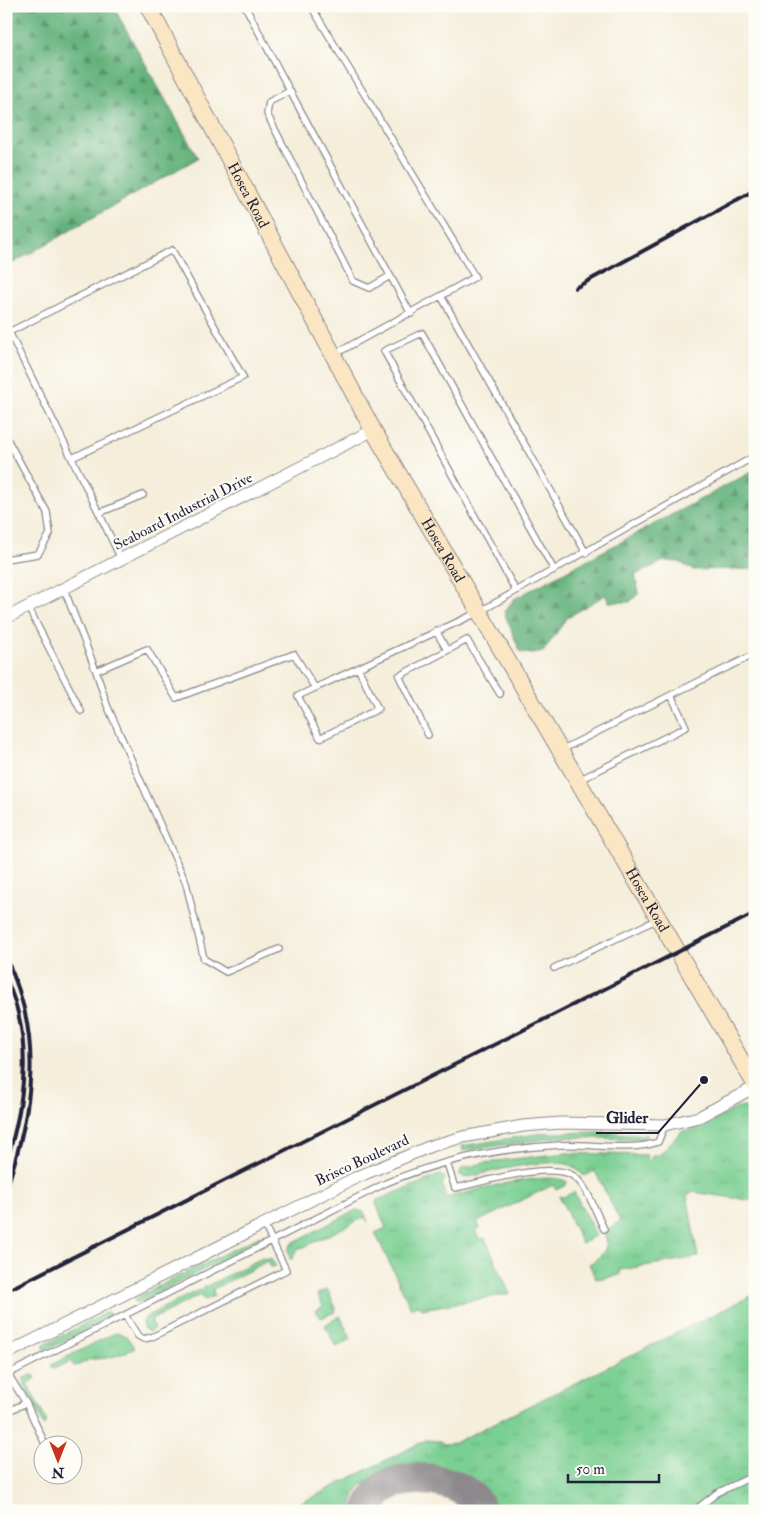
<svg xmlns="http://www.w3.org/2000/svg" width="761" height="1517" viewBox="0 0 761 1517" font-family="'IM FELL Double Pica',serif">
  <style>
    .grass { fill: url(#grass-tufts); stroke: #4e7866 }
    .forest { fill: url(#forest-firs); stroke: #426a5c }
    .lines { fill: none; stroke-linecap: round; stroke-linejoin: round }
    .taxiway { stroke: #8c888b; stroke-width: 32 }
    .lane-casing { stroke: #8c888b; stroke-width: 8 }
    .street-casing { stroke: #8c888b; stroke-width: 13 }
    .secondary-casing { stroke: #8c888b; stroke-width: 18 }
    .lane { stroke: #fff; stroke-width: 5.5 }
    .street { stroke: #fff; stroke-width: 11 }
    .secondary { stroke: #fbe6c4; stroke-width: 16 }
    .rail { stroke: #22223b; stroke-width: 4 }
    .labels { text-anchor: middle; stroke-width: 4; stroke-linejoin: round; paint-order: stroke }
    .street-label { font-size: 15px; fill: #22223b; stroke: #fdfcf7 }
    .leader { fill: none; stroke: #22223b; stroke-width: 2 }
    .callout-dot { fill: #22223b; stroke: #fdfcf7; stroke-width: 2 }
    .callout-label { font-size: 16px; text-anchor: middle; font-weight: bold; fill: #22223b; stroke: #fdfcf7; stroke-width: 4; stroke-linejoin: round; paint-order: stroke }
  </style>
  <defs>
    <pattern id="grass-tufts" width="24" height="20" patternUnits="userSpaceOnUse" patternTransform="scale(1.25)"><rect width="24" height="20" fill="#7acf92"/><path d="M3 7l-1-3M5 7V3M7 7l1-3M15 17l-1-3M17 17v-4M19 17l1-3" fill="none" stroke="#69b17f"/></pattern>
    <pattern id="forest-firs" width="22" height="20" patternUnits="userSpaceOnUse" patternTransform="scale(1.25)"><rect width="22" height="20" fill="#63b27c"/><path d="M5 1l3.5 6h-7zM16 11l3.5 6h-7z" fill="#519067"/></pattern>
  </defs>
  <rect width="100%" height="100%" fill="#fdfcf7"/>
  <filter id="ink" filterUnits="userSpaceOnUse"><feTurbulence type="fractalNoise" baseFrequency=".02" numOctaves="2"/><feDisplacementMap in="SourceGraphic" scale="10" xChannelSelector="R" yChannelSelector="G"/><feConvolveMatrix kernelMatrix="1 2 1 2 8 2 1 2 1" color-interpolation-filters="sRGB"/></filter>
  <filter id="wash" filterUnits="userSpaceOnUse"><feTurbulence type="fractalNoise" baseFrequency=".0096" numOctaves="4" result="noise"/><feDisplacementMap in="SourceGraphic" scale="20" xChannelSelector="R" yChannelSelector="G"/><feGaussianBlur stdDeviation="1.12" result="paint"/><feColorMatrix in="noise" values="0 0 0 0 0 0 0 0 0 0 0 0 0 0 0 0 0 1.4 0 .05"/><feComposite in="paint" operator="in"/></filter>
  <g filter="url(#wash)">
    <rect width="100%" height="100%" fill="#f5eedb"/>
    <path class="grass" d="M744,1107L755,1111V1201L692,1192L687,1195L698,1257L620,1270V1275L596,1279L589,1264C602,1256 611,1248 604,1232L620,1221L595,1171L584,1176C580,1172 574,1167 570,1165C548,1157 488,1172 465,1178L459,1174L462,1168L489,1162V1164L496,1161L565,1153L647,1155L646,1160L649,1161L653,1155H659L681,1132L712,1122L737,1108Z
      M600,1132L647,1135L643,1139L558,1137L463,1151L462,1146L543,1133Z
      M440,1175L445,1178L442,1185L446,1198C467,1192 551,1169 567,1182L566,1185L556,1190L553,1185L477,1222L480,1228L475,1231L480,1240L485,1238L510,1294L422,1309L419,1304L411,1308L375,1233L386,1228L376,1204L377,1200Z
      M574,1192L596,1235L582,1244L559,1196L563,1197Z
      M356,1210L364,1212L368,1222L365,1217L296,1251L292,1259H290L288,1250L292,1243Z
      M260,1236L263,1238L260,1241L138,1303L134,1301L135,1298Z
      M262,1258L271,1259L276,1266L271,1267L268,1261L213,1289L214,1296L204,1300L200,1295L151,1320L154,1328L149,1332L143,1328V1321L147,1316Z
      M327,1289L336,1308L335,1312L321,1318L316,1311L323,1306L317,1294Z
      M755,1294V1511H501C471,1472 428,1458 382,1476C374,1479 363,1482 358,1489C354,1495 352,1504 350,1511H285L426,1440L440,1441L444,1444L454,1443Z
      M107,1312L110,1314V1317L47,1350L44,1349V1345Z
      M340,1316L351,1339L336,1347L325,1325Z
      M119,1333L126,1336L135,1348C122,1355 107,1359 93,1359C87,1359 81,1366 74,1366L71,1361L54,1369L51,1367L53,1364L113,1334Z
      M32,1375L35,1376V1379L27,1383L47,1422L44,1426L23,1384L24,1378Z"/>
    <path class="forest" d="M14,6H113L198,158L6,267V11Z
      M755,470V569L693,570L679,562L664,561L635,575L639,593L630,602H609L605,595L567,618L543,652L532,654L520,652L504,612L514,599Z"/>
    <g class="lines">
      <path class="taxiway" d="M368,1511C372,1500 379,1489 390,1484C418,1473 469,1480 481,1511"/>
    </g>
  </g>
  <g filter="url(#ink)">
    <g class="lines">
      <g class="lane-casing">
        <path id="lane" d="M245,6L290,91
          M311,6L475,277L335,354
          M390,276L369,288L353,281L267,114L269,102L290,91L411,314
          M441,296L586,553
          M6,437L47,512L50,534L38,554L6,559
          M72,458L243,377L172,250L9,332L99,513
          M121,559L99,513L143,495
          M64,589L96,671L147,649L176,698L294,654L315,688L479,612L755,456
          M516,591L384,351L422,333L554,570
          M28,607L81,711
          M436,631L447,650
          M96,671L107,705L186,883L204,959L226,972L279,949
          M315,688L298,696L320,738L378,709L358,668
          M428,735L399,676L467,640L500,694
          M561,750L671,695
          M579,780L686,727L671,695L755,654
          M554,968L658,919
          M447,1163L455,1188C480,1183 556,1159 576,1178C589,1190 596,1213 604,1229
          M125,1315L138,1336L144,1339L152,1337L286,1270L264,1224
          M8,1374L26,1403L45,1444
          M6,1375L386,1183C441,1160 500,1148 560,1145C590,1143 630,1152 658,1142L665,1125
          M6,1412L26,1403
          M694,1511L717,1493L755,1475"/>
      </g>
      <g class="street-casing">
        <path id="street" d="M6,618L373,430
          M6,1354L355,1178L431,1146L463,1137L523,1126L560,1123L665,1125L699,1117L755,1087"/>
      </g>
      <g class="secondary-casing">
        <g id="secondary">
          <path id="s1" d="M148,6L373,430L755,1084"/>
        </g>
      </g>
      <use href="#lane" class="lane"/>
      <use href="#street" class="street"/>
      <use href="#secondary" class="secondary"/>
      <path class="rail" d="M575,288L755,190
        M6,958C44,1037 33,1110 6,1190
        M6,979C34,1038 25,1103 6,1163
        M6,1291L755,913"/>
    </g>
  </g>
  <g class="labels">
    <g class="street-label">
      <text dy="5" stroke="none"><textPath href="#s1" startOffset="214">Hosea Road</textPath></text>
      <text transform="translate(183 511) rotate(-27)" y="5">Seaboard Industrial Drive</text>
      <text dy="5" stroke="none"><textPath href="#s1" startOffset="619">Hosea Road</textPath></text>
      <text dy="5" stroke="none"><textPath href="#s1" startOffset="1024">Hosea Road</textPath></text>
      <text transform="translate(362 1160) rotate(-25)" y="5">Brisco Boulevard</text>
    </g>
  </g>
  <path class="leader" d="M704 1080L658 1133H596"/>
  <circle class="callout-dot" cx="704" cy="1080" r="5"/>
  <g class="callout-label">
    <text x="627" y="1123">Glider</text>
  </g>
  <rect width="761" height="1517" fill="none" stroke="#fdfcf7" stroke-width="25"/>
  <g transform="translate(58 1460) rotate(180)"><circle r="24" fill="#fdfcf7" stroke="#a5a5ac"/>
  <path d="M0-4L9 19L0 12L-9 19Z" fill="#c8321e"/>
  <text y="-8" font-size="14" font-weight="bold" text-anchor="middle" fill="#22223b">N</text>
  </g>
  <path d="M568 1474v8h91v-8" fill="none" stroke="#22223b" stroke-width="2.5"/>
  <text x="576" y="1474" font-size="15" fill="#22223b" stroke="#fdfcf7" stroke-width="4" paint-order="stroke">50 m</text>
</svg>
